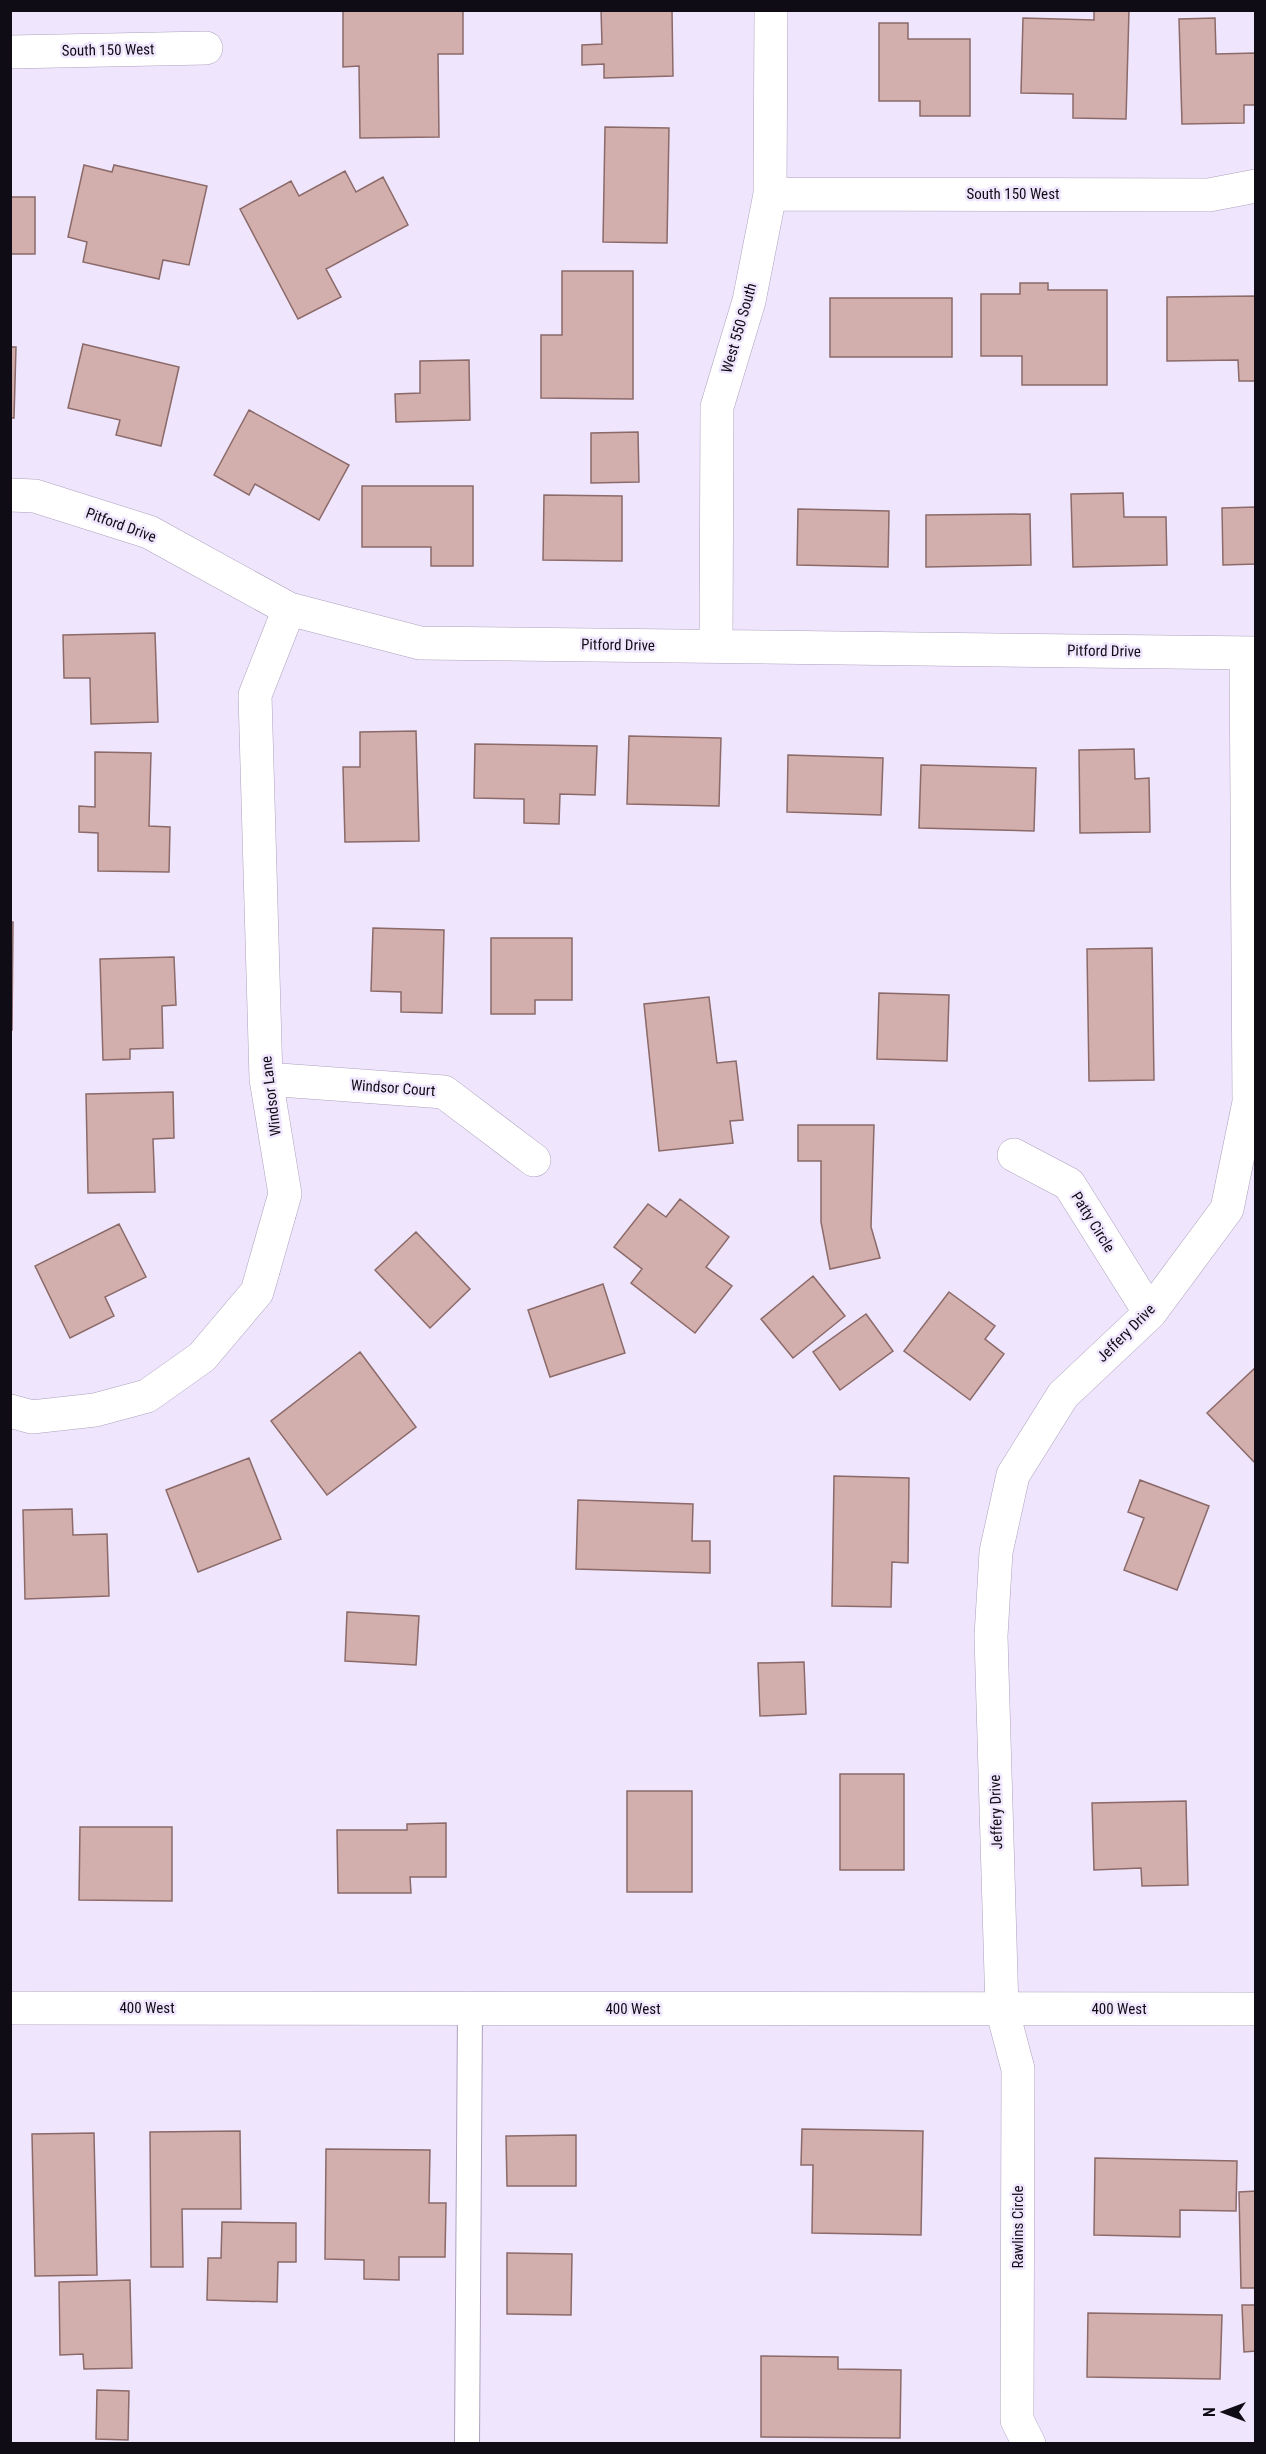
<svg xmlns="http://www.w3.org/2000/svg" width="1266" height="2454" viewBox="0 0 1266 2454" font-family="'Roboto Condensed',sans-serif">
  <style>
    .building { fill: #d2aead; stroke: #8b6a69; stroke-width: 1.5 }
    .lines { fill: none; stroke-linecap: round; stroke-linejoin: round }
    .lane-casing { stroke: #ada1bd; stroke-width: 26 }
    .street-casing { stroke: #ada1bd; stroke-width: 34 }
    .secondary-casing { stroke: #ada1bd; stroke-width: 34 }
    .lane { stroke: #fff; stroke-width: 24 }
    .street { stroke: #fff; stroke-width: 33 }
    .secondary { stroke: #fff; stroke-width: 33 }
    .labels { text-anchor: middle; stroke-width: 5; stroke-linejoin: round; paint-order: stroke }
    .street-label { font-size: 15px; fill: #100c15; stroke: #efe6fd }
  </style>
  <rect width="100%" height="100%" fill="#efe6fd"/>
  <path class="building" d="M343,10H463V54H438L439,137L360,138L359,66L343,67Z
    M601,10H672L673,76L604,78V64L582,65V45L602,44Z
    M1094,10H1129L1126,119L1073,118V94L1021,93L1023,18L1094,20Z
    M1215,18L1216,54L1256,53V105H1244V123L1182,124L1179,19Z
    M879,23H908V39H970V116H920V101H879Z
    M605,127L669,128L667,243L603,242Z
    M84,165L112,172L114,165L207,186L189,265L163,260L159,279L83,262L87,242L68,237Z
    M345,171L356,192L383,177L408,225L326,269L341,297L298,319L240,209L291,181L299,196Z
    M10,197H35V254H10Z
    M562,271H633V399L541,398V335H562Z
    M1020,283H1048V290H1107V385H1022V356H981V294H1020Z
    M1256,296V381H1239L1238,360L1167,361V297Z
    M830,298H952V357H830Z
    M83,344L179,367L161,446L116,435L120,420L68,408Z
    M10,347H16L14,418H10Z
    M469,360L470,420L396,422L395,394L420,393V361Z
    M249,410L349,465L319,520L255,484L249,495L214,475Z
    M638,432L639,482L591,483V433Z
    M362,486H473V566H431V547H362Z
    M1123,493L1124,517H1166L1167,565L1073,567L1071,494Z
    M544,495L622,496V561L543,560Z
    M1256,507V564L1223,565L1222,508Z
    M798,509L889,511L888,567L797,565Z
    M1030,514L1031,565L926,567V515Z
    M155,633L158,722L91,724L90,678H64L63,635Z
    M416,731L419,841L345,842L343,767H360V732Z
    M629,736L721,738L719,806L627,804Z
    M475,744L597,746L595,795L560,794L559,824L524,823V799L474,798Z
    M1134,749L1135,779L1149,778L1150,832L1080,833L1079,750Z
    M95,752L151,753L149,826L170,827L169,872L98,871V833L79,832V806L95,807Z
    M788,755L883,758L881,815L787,812Z
    M921,765L1036,768L1034,831L919,828Z
    M10,922H13L12,1030H10Z
    M373,928L444,930L442,1013L401,1012V992L371,991Z
    M491,938H572V1000H535V1014H491Z
    M1152,948L1154,1080L1089,1081L1087,949Z
    M174,957L176,1005L162,1006L163,1048L130,1049V1059L103,1060L100,959Z
    M879,993L949,995L947,1061L877,1059Z
    M709,997L717,1063L736,1061L743,1120L730,1121L733,1143L659,1151L644,1004Z
    M173,1092L174,1138L153,1139L155,1192L88,1193L86,1094Z
    M798,1125H874L871,1227L880,1258L830,1269L821,1222V1161H798Z
    M680,1199L729,1237L706,1267L732,1286L695,1333L631,1283L642,1269L614,1247L648,1204L666,1217Z
    M119,1224L146,1277L105,1297L114,1316L70,1338L35,1266Z
    M416,1232L470,1289L430,1328L375,1270Z
    M813,1276L845,1316L793,1358L761,1319Z
    M603,1284L625,1353L550,1377L528,1310Z
    M949,1292L995,1326L985,1339L1004,1354L970,1400L904,1351Z
    M866,1314L893,1351L840,1390L813,1352Z
    M360,1352L416,1427L327,1495L271,1421Z
    M1256,1367V1460L1254,1462L1207,1413Z
    M249,1458L281,1539L198,1572L166,1490Z
    M834,1476L909,1478L908,1563L892,1562L891,1607L832,1606Z
    M1140,1480L1209,1506L1177,1590L1124,1570L1144,1518L1128,1512Z
    M578,1500L693,1504L692,1541H710V1573L576,1569Z
    M72,1509L73,1535L107,1534L109,1596L25,1599L23,1510Z
    M347,1612L419,1616L416,1665L345,1661Z
    M804,1662L806,1714L760,1716L758,1663Z
    M840,1774H904V1870H840Z
    M627,1791H692V1892H627Z
    M1186,1801L1188,1885L1142,1886L1141,1868L1094,1870L1092,1803Z
    M446,1823V1877H410L411,1893H338L337,1830H407V1824Z
    M80,1827H172V1901L79,1900Z
    M802,2129L923,2131L921,2235L812,2233L813,2165H801Z
    M240,2131L241,2209H182L183,2267H151L150,2132Z
    M94,2133L97,2275L35,2276L32,2134Z
    M576,2135V2186H507L506,2136Z
    M326,2149L430,2150L429,2203H446L445,2257H399V2280L364,2279V2260L325,2259Z
    M1095,2158L1237,2161L1236,2211L1180,2210V2237L1094,2235Z
    M1256,2191V2288H1241L1239,2192Z
    M222,2222L296,2223V2262H278L277,2302L207,2300L208,2258H221Z
    M507,2253L572,2254L571,2315L507,2314Z
    M130,2280L132,2368L84,2369L83,2354L60,2355L59,2282Z
    M1242,2305H1256V2351L1244,2352Z
    M1088,2313L1222,2315L1220,2379L1087,2377Z
    M761,2356L838,2357V2369L901,2370L900,2438L761,2437Z
    M97,2390L129,2391L128,2440L96,2439Z"/>
  <g class="lines">
    <g class="lane-casing">
      <path id="lane" d="M467,2444L470,2009"/>
    </g>
    <g class="street-casing">
      <path id="street" d="M10,52L206,48
        M770,194L1209,195L1256,186
        M10,495L35,496L149,532L289,609L420,643L1256,653
        M716,646L717,407L749,301L770,194L771,10
        M266,1079L444,1092L534,1160
        M1014,1155L1069,1184L1150,1313
        M10,1411L32,1417L95,1410L147,1396L202,1357L257,1292L285,1194L266,1079L255,695L289,609
        M1029,2444L1017,2420L1018,2069L1002,2009L991,1636L996,1552L1013,1475L1063,1395L1150,1313L1227,1209L1249,1102L1246,653"/>
    </g>
    <g class="secondary-casing">
      <path id="secondary" d="M10,2008L1256,2009"/>
    </g>
    <use href="#lane" class="lane"/>
    <use href="#street" class="street"/>
    <use href="#secondary" class="secondary"/>
  </g>
  <g class="labels">
    <g class="street-label">
      <text transform="translate(108 50) rotate(-1)" y="5">South 150 West</text>
      <text x="1013" y="199">South 150 West</text>
      <text transform="translate(739 328) rotate(-74)" y="5">West 550 South</text>
      <text transform="translate(121 525) rotate(20)" y="5">Pitford Drive</text>
      <text transform="translate(618 645) rotate(1)" y="5">Pitford Drive</text>
      <text transform="translate(1104 651) rotate(1)" y="5">Pitford Drive</text>
      <text transform="translate(393 1088) rotate(4)" y="5">Windsor Court</text>
      <text transform="translate(271 1096) rotate(-97)" y="5">Windsor Lane</text>
      <text transform="translate(1093 1222) rotate(58)" y="5">Patty Circle</text>
      <text transform="translate(1126 1333) rotate(-45)" y="5">Jeffery Drive</text>
      <text transform="translate(996 1812) rotate(-92)" y="5">Jeffery Drive</text>
      <text x="147" y="2013">400 West</text>
      <text x="633" y="2014">400 West</text>
      <text x="1119" y="2014">400 West</text>
      <text transform="translate(1018 2227) rotate(-90)" y="5">Rawlins Circle</text>
    </g>
  </g>
  <rect width="1266" height="2454" fill="none" stroke="#100c15" stroke-width="24"/>
  <g transform="translate(1224 2412) rotate(270)" stroke="#efe6fd" stroke-width="4.5" paint-order="stroke">
  <path d="M0-4.5L10 22L0 15L-10 22Z" fill="#100c15"/>
  <text y="-9" font-size="16" font-weight="bold" text-anchor="middle" fill="#100c15">N</text>
  </g>
</svg>
